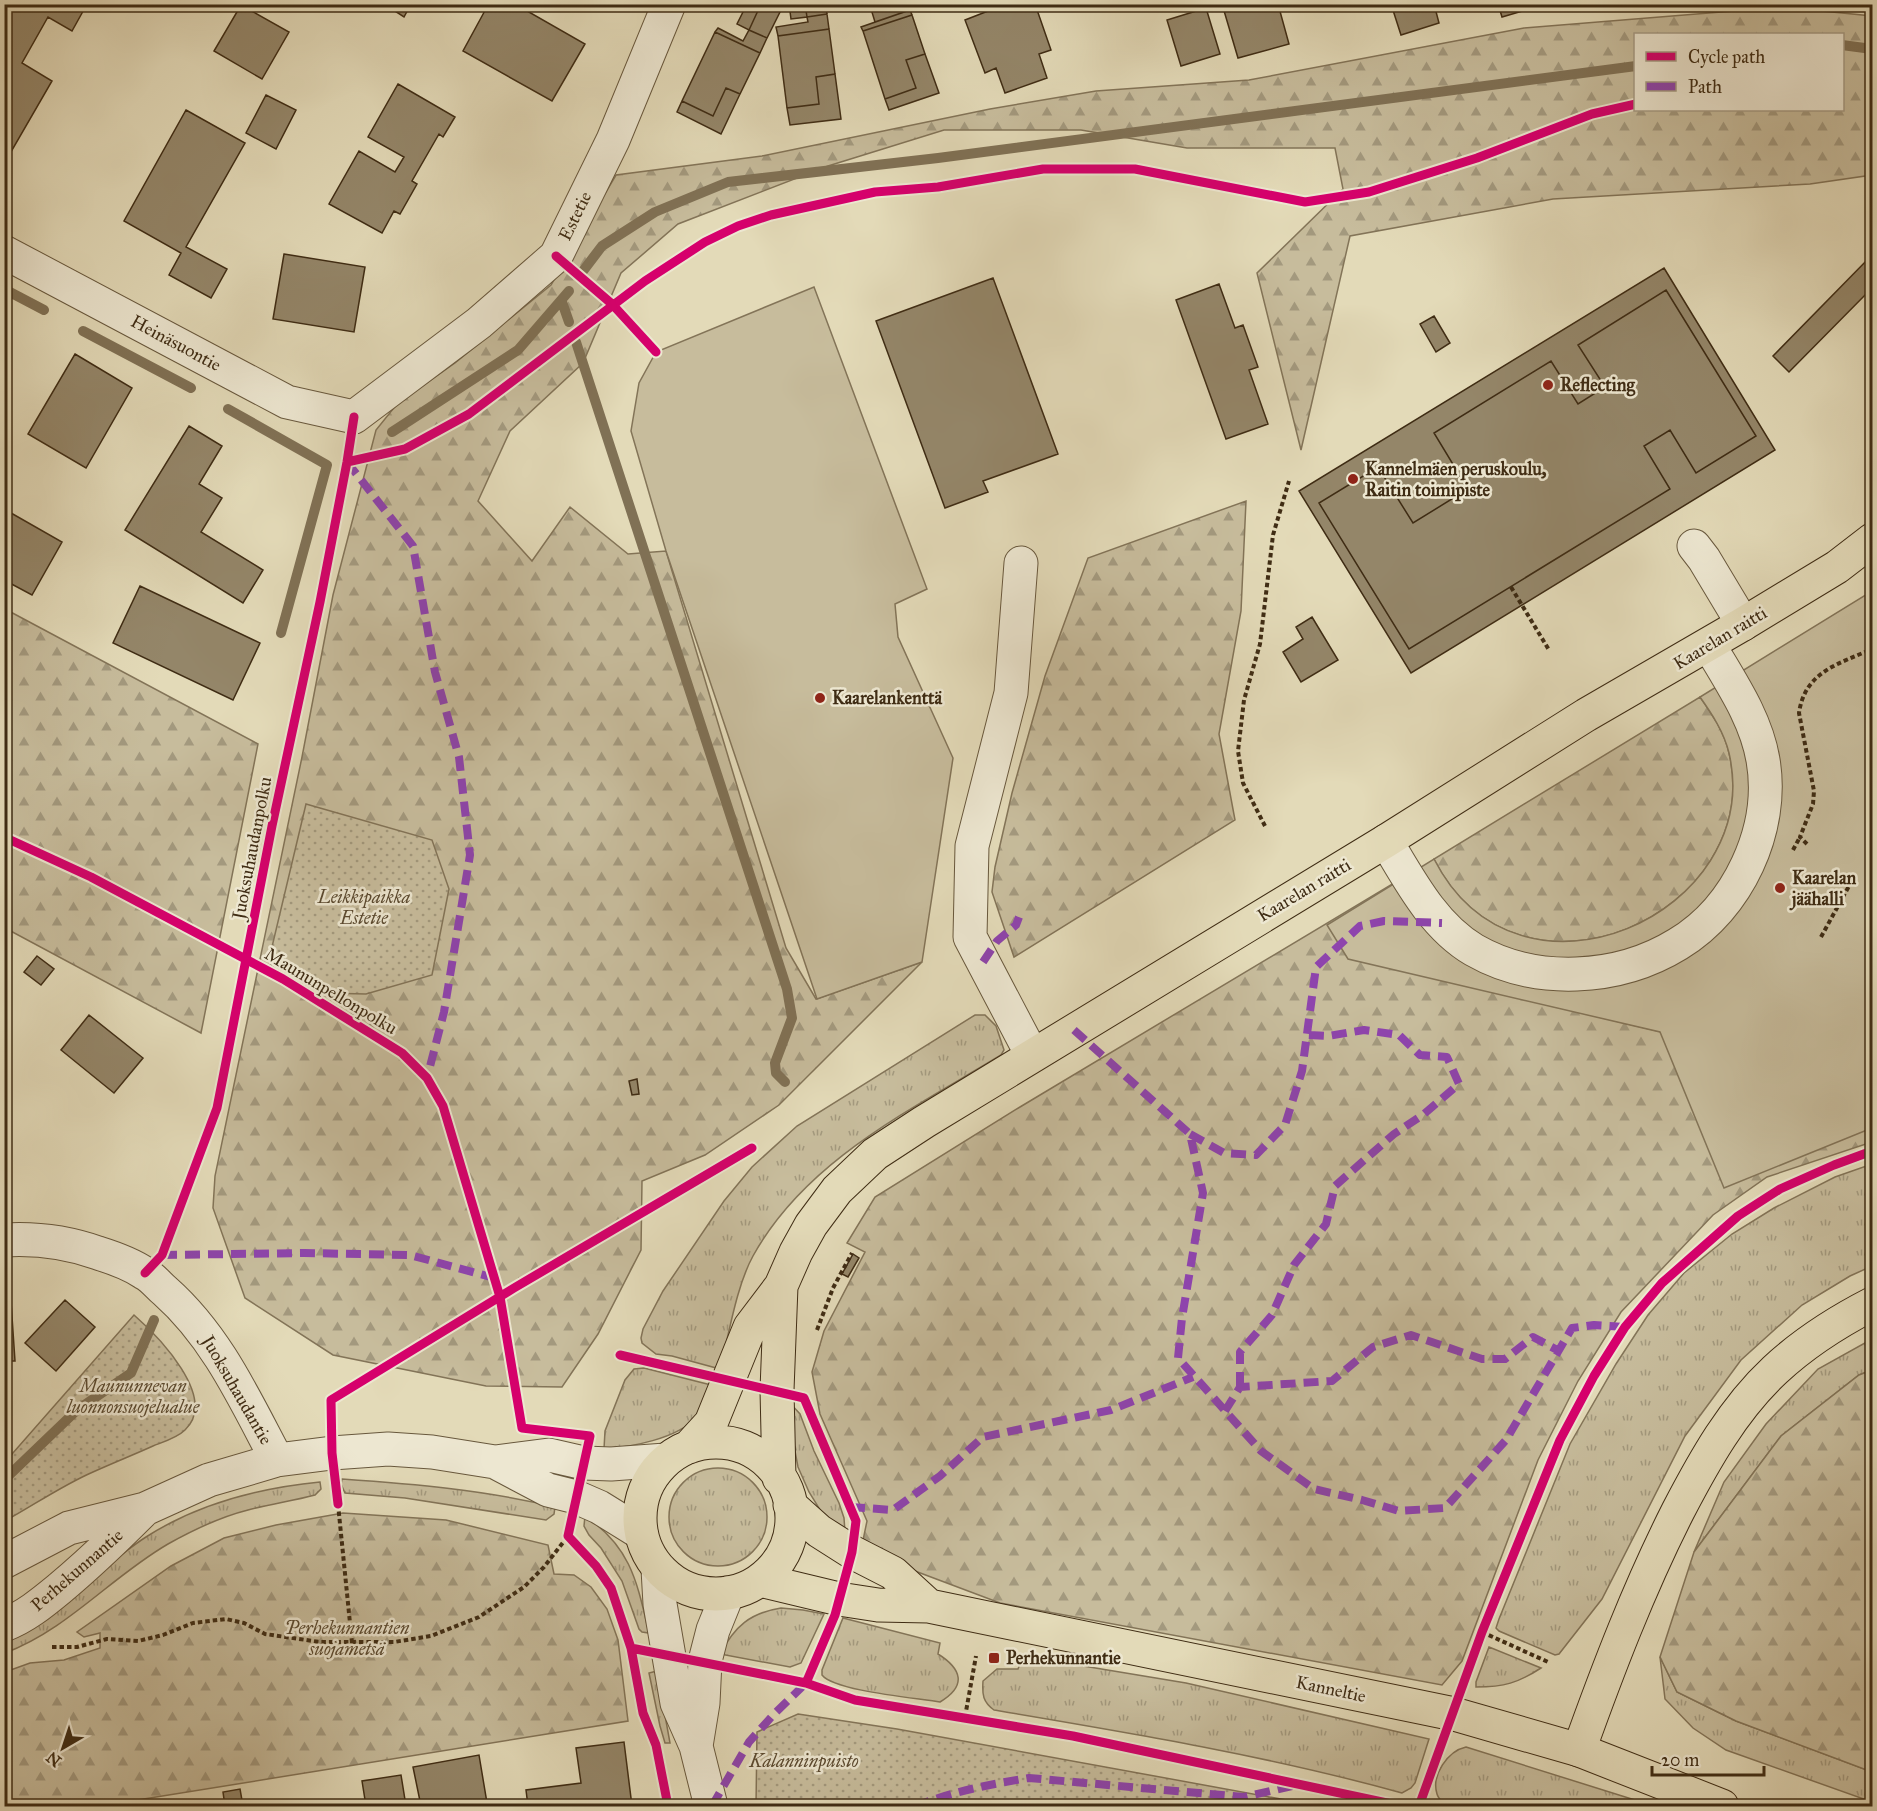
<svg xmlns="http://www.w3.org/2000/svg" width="1877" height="1811" viewBox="0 0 1877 1811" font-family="'IM FELL Great Primer',serif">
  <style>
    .grass { fill: url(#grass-tufts); stroke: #837458; stroke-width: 1.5 }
    .forest { fill: url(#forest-firs); stroke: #837458; stroke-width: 1.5; fill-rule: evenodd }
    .park { fill: url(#park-dots); stroke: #837458; stroke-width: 1.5 }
    .pitch { fill: #c7bc9c; stroke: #837458; stroke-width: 1.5 }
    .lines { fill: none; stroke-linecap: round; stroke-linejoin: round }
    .stream { stroke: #807155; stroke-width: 10 }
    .building { fill: #948669; stroke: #3f2c14; stroke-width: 1.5; fill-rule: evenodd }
    .minor-casing { stroke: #68583d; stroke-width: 35 }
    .major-casing { stroke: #3f2c14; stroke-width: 35 }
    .highway-casing { stroke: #3f2c14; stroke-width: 35 }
    .path { stroke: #3f2c14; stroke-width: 4; stroke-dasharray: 4.5 3; stroke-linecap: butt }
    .minor { stroke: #ede7d1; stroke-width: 33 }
    .major { stroke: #e3dab8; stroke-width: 33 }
    .highway { stroke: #e3dab8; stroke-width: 33 }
    .quiet { stroke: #8e44ad; stroke-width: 8; stroke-dasharray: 15 8; stroke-linecap: butt }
    .cycleway-casing { stroke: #ede7d1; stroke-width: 13 }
    .cycleway { stroke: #d6006c; stroke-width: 9 }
    .poi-dot { fill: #8f2418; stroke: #ede7d1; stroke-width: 2 }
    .labels { text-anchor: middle; stroke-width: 5; stroke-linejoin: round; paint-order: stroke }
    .street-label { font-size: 18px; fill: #3f2c14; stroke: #ede7d1 }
    .poi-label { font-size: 18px; font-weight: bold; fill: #3f2c14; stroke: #ede7d1; text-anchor: start }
    .park-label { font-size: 18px; font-style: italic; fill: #5a492f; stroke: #ede7d1 }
  </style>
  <defs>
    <pattern id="grass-tufts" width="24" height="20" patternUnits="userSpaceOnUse" patternTransform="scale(1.5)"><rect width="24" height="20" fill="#c7bc9c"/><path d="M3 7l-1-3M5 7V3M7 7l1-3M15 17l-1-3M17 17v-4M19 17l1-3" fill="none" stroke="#a3997e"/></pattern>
    <pattern id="forest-firs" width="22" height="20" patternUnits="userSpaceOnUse" patternTransform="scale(1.5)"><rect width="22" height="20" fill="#c7bc9c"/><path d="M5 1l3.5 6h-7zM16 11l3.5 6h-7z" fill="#a3997e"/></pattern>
    <pattern id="park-dots" width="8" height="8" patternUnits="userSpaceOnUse" patternTransform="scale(1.5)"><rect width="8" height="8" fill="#c7bc9c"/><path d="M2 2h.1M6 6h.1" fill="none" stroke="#a3997e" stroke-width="1.8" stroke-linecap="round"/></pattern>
  </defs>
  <rect width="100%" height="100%" fill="#e3dab8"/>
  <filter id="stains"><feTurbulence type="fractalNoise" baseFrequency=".00333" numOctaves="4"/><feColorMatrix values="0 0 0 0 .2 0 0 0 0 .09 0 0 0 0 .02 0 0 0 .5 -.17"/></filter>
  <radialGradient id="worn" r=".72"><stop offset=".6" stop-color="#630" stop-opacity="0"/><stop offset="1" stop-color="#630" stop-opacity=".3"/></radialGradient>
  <path class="grass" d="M975,1015H985L996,1026L1004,1050L1001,1055C911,1110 806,1160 753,1256C736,1287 729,1335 720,1369L672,1356L656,1354L642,1343L641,1338L643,1329L663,1291L724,1201L752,1167L797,1126Z
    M1872,1164V1266L1850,1276L1802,1305L1741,1360L1685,1436L1602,1599L1559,1654L1555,1655L1499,1631L1496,1628L1499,1619L1570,1444L1616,1364L1648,1315L1684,1273L1732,1234L1774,1208L1835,1177Z
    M1872,1339V1370L1859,1375L1781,1436L1694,1552L1724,1482L1766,1424L1818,1369Z
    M644,1368L715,1386C709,1396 704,1410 696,1418C676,1439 631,1447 604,1449L605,1431L625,1380L634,1369Z
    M789,1402L800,1414L814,1451L839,1503L844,1518L845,1532L825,1518L809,1492L798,1467L791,1430Z
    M669 1517a49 49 0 1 1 98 0a49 49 0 1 1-98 0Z
    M342,1479C414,1484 485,1490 555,1507L554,1514L546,1520L405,1498L345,1493L341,1484Z
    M320,1482L321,1489L315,1495C293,1501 270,1504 248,1510C220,1517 193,1530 168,1544C111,1577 67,1630 5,1653V1638C20,1629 37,1621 52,1610C85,1588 113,1558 146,1537C199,1503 259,1488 320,1482Z
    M585,1516C631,1547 637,1582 649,1633L642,1632L639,1629L622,1581L601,1548L589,1535L584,1526Z
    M781,1608L803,1610L824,1614L801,1663L790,1667L720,1654C735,1626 750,1613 781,1608Z
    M843,1618L940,1643L938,1654C962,1669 967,1686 940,1702C917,1698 834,1691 822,1675V1670Z
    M1489,1647L1541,1668C1518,1683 1504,1687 1476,1687V1682Z
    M1023,1656L1186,1683L1429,1739L1415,1783L1411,1788L1402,1793C1269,1756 1131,1733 994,1710C983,1702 982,1695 983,1681L997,1669H1018Z
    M1660,1657L1677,1692L1736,1721L1872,1772V1802L1726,1750L1693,1728L1665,1699Z
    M657,1671L670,1743H665L660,1726L649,1673Z
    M1466,1747L1654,1806H1445C1442,1802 1438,1798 1437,1794C1431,1775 1448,1751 1466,1747Z"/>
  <path class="forest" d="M1782,7L1872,16V175L1810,184L1553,199L1350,236L1301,450L1257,273L1343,189L1335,148H1187L1081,130H944L828,166L678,224L621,273L583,363L510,431L478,501L532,561L570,507L628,554L666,551L786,948L816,999L922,962L779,1105L705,1155L642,1181L641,1250L598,1334L562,1387L486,1386L333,1355L245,1298L213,1208L215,1176L302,757L333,595L376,430L397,404L455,363L551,285L616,175L762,156L990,109L1096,91L1249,80L1524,28ZM1636,34H1842V110H1636Z
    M1246,501L1241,611L1219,734L1235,820L1014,957L992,892L995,867L1012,793L1045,676L1088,558Z
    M5,609L258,744L201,1033L5,928Z
    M1700,697C1712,714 1724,732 1729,753C1766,913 1519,1026 1434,859Z
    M1394,883L1456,983L1872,1082V1142L1767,1177L1713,1215L1621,1312L1578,1381L1538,1460L1462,1661L1442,1685L1000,1603L907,1568L862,1545L867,1521L820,1414L812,1372L824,1331L865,1252L847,1243L875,1197L1020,1107Z
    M1872,1370V1772L1736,1721L1677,1692L1660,1657L1694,1552L1781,1436L1859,1375Z
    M343,1513L446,1520L548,1545L554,1574L574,1575L591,1587L607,1609L618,1640L628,1721L100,1806H5V1672L30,1663L64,1660L100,1648V1633L84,1637L77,1632L171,1566L224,1538L276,1525Z"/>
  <path class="park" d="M306,804L432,840L449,889L432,975L366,994L322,993L286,969L271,951Z
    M134,1315C158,1336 219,1398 185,1430C177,1438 163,1442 153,1446C133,1455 113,1463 93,1472C63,1485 34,1505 5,1521V1462Z
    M798,1714L897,1729L1319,1806H756L757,1732Z"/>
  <path class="pitch" d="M814,287L927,589L895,604L898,637L953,758L922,962L817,999L666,551L631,431L639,383L656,352Z
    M1872,591V1128L1724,1188L1660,1032L1348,959L1327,925L1434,859C1519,1026 1766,913 1729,753C1724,732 1712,714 1700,697Z"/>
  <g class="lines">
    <path class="stream" d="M1842,45L1872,49
      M583,271L602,246L655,212L728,182L938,158L1636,66
      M4,289L44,310
      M562,302L569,322
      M83,331L191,388
      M576,342L787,989L792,1018L775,1063L776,1073L785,1082
      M228,409L327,465L281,633
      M392,432L518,350L569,291
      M4,1480L77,1410L131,1373L154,1320"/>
  </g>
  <path class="building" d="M14,4H87L72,31L48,17L22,63L52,81L4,164V21Z
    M384,4H411L404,17Z
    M487,4H515L585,44L552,101L463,51L488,5Z
    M747,4H761L749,30L737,24Z
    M761,4H775L782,8L767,38L749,30Z
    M789,4H805L807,17L791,19Z
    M805,4H825L827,14L807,17Z
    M882,4H908L910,10L875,22L871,9Z
    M1006,4H1035L1051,50L1039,54L1047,78L1005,93L996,68L985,73L965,20Z
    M1222,4H1278L1289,44L1238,58Z
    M1391,4H1434L1439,23L1401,35Z
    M1498,4H1535L1536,7L1502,17Z
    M241,5L289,32L262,79L214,51Z
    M1206,8L1220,54L1181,66L1167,20Z
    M910,10L912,15L863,31L861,27Z
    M827,14L829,29L778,36L776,27L808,22L807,17Z
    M912,15L925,54L906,60L916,88L885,99L863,31Z
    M718,28L743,41L749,30L767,38L760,53L715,32Z
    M829,29L835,74L816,77L819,104L787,108L778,36Z
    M715,32L760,53L740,94L726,88L713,116L682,101Z
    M925,54L939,93L889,110L885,99L916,88L906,60Z
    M835,74L841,119L790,125L787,108L819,104L816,77Z
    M398,84L455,117L443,137L439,134L412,181L417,184L400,214L394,211L382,233L329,204L359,151L395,172L404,157L368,137Z
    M726,88L740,94L721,134L677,112L682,101L713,116Z
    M266,95L296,110L276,149L246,133Z
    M186,110L245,143L186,247L227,269L211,298L169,275L181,253L124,221Z
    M284,254L365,267L354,332L273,319Z
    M1872,255V288L1789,372L1773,356Z
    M1664,268L1775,450L1411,673L1299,491ZM1666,290L1756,436L1696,473L1670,430L1644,446L1670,489L1409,649L1319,503L1378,467L1413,523L1468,489L1434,433L1551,361L1578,404L1605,387L1578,345Z
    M993,278L1058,454L983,481L988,492L945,508L876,321Z
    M1219,284L1235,328L1243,325L1258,367L1249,370L1268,424L1226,439L1176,300Z
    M1666,290L1756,436L1696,473L1670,430L1644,446L1670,489L1409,649L1319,503L1378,467L1413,523L1468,489L1434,433L1551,361L1578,404L1605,387L1578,345Z
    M1434,316L1450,343L1436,352L1420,324Z
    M75,354L132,388L86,468L28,434Z
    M189,426L222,446L199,484L222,498L201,532L263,570L243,603L125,530Z
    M4,509L62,542L32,595L4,580Z
    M140,586L260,643L233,700L113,643Z
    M1312,617L1338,660L1301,682L1283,652L1303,639L1296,627Z
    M37,956L54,969L41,985L24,972Z
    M89,1015L143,1058L114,1093L61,1050Z
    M637,1079L639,1094L632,1095L629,1081Z
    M853,1254L859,1258L848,1277L842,1274Z
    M4,1287H10L15,1361H4Z
    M65,1300L95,1327L56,1371L25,1343Z
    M624,1742L632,1806H528L526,1790L581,1783L576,1748Z
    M479,1755L487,1803L470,1806H421L413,1767Z
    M401,1775L406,1806H366L362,1781Z
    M240,1789L243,1806H225L223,1792Z
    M189,1800L190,1806H150Z"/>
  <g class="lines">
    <g class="minor-casing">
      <path id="minor" d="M4,252L287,402L354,417L479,323L556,256L613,140L669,4
        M1694,546L1704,559L1743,624
        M1021,563L1011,693L972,846L970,937L1032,1055
        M1386,841C1409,879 1433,926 1474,950C1535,985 1618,981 1678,944C1738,908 1775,829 1763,760C1756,718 1730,681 1709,645
        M4,1240C37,1238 67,1242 98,1253C114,1258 131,1264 144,1273C152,1277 158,1285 165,1291C217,1337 245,1400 277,1460
        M495,1462L548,1490L576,1497L599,1507L641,1533
        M4,1562L69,1528L145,1509L209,1480L277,1460L332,1453L388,1449L432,1452L495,1462L549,1455L584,1463L611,1464L666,1460
        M658,1569L660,1604L677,1703L696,1746L711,1806
        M4,1625C25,1617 42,1603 59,1589C89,1564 117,1537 145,1509
        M696,1746L703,1703L705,1661L713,1630L728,1593"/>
    </g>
    <g class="major-casing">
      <path id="major" d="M640 1518a76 76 0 1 1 152 0a76 76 0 1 1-152 0Z
        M689,1447L711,1423L750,1327L781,1286L796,1252L811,1225L837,1190L875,1154L924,1122L1386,841L1586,715L1743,624L1837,567L1872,540
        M779,1478L777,1390L781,1286
        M790,1505L819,1531L852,1552L893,1573L929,1606
        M760,1580L839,1599L878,1605L929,1606L1454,1714L1579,1750L1722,1806"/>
    </g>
    <g class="highway-casing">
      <path id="highway" d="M1579,1750C1608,1669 1639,1588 1678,1511C1704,1461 1733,1409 1775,1370C1804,1343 1837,1322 1872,1304"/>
    </g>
    <path class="path" d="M1511,587L1549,650
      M1265,826L1243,783L1238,751L1244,700L1260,644L1273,535L1289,481
      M1807,844L1800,837L1813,804L1814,791L1799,713C1805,671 1839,664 1872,649
      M1793,850L1800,837
      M1821,937L1849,886
      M817,1330L833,1288L852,1253
      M338,1504L352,1643
      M1482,1632L1548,1662
      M52,1647H77L107,1639L138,1641L163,1635L193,1623L226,1619L244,1623L265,1634L320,1642H394L431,1636L479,1617L524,1587L544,1567L568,1536
      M4,1667L7,1664
      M965,1717L976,1656"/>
    <use href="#minor" class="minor"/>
    <use href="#major" class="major"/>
    <use href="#highway" class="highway"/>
    <path class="quiet" d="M347,462L413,546L435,672L459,757L470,855L444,1012L427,1078
      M983,962L997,941L1016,925L1019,917
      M1074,1030L1190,1134L1203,1193L1182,1318L1178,1358L1261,1451L1314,1489L1362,1500L1399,1511L1445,1508L1506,1440L1572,1328L1594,1325L1625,1327
      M1190,1134L1224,1153L1256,1155L1285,1125L1302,1071L1316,967L1360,926L1384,921L1442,923
      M162,1255L304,1253L410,1255L498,1279
      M1240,1387V1352L1272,1315L1294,1265L1326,1224L1335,1186L1394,1134L1424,1114L1459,1084L1447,1057L1420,1055L1399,1035L1364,1030L1328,1036L1307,1035
      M1225,1411L1240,1387L1332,1381L1373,1347L1411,1335L1482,1359H1505L1533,1337L1559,1351
      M850,1507L893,1510L940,1476L983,1437L1111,1410L1193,1377
      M712,1806L749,1742L774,1714L806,1683
      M915,1806C952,1792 990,1784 1029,1778L1244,1797L1292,1786"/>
    <g class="cycleway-casing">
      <path id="cycleway" d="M556,256L612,304L656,352
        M347,462L405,449L469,414L645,281L705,242L738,226L771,215L875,192L938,187L1043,169H1135L1305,202L1369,192L1477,158L1592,114L1636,104
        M4,837L91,877L283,979L402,1053L427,1078L443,1106L500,1297L522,1428L590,1436L568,1536L596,1566L611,1588L631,1648L643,1713L656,1745L668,1806
        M145,1273L162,1255L217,1108L272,826L320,602L347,462L354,417
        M620,1355L804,1398L856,1521L852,1552L835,1615L806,1683
        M338,1504L332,1453L331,1400L514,1288L752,1148
        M631,1648L806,1683L855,1700L1073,1736L1401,1806
        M1419,1806L1482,1632L1560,1440L1594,1376L1625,1327L1662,1283L1738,1216L1780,1189L1834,1165L1872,1151"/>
    </g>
    <use href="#cycleway" class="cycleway"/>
  </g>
  <g class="poi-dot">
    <circle cx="1548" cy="385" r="6"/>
    <circle cx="1353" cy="479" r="6"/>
    <circle cx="820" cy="698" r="6"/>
    <circle cx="1780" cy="888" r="6"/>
    <rect x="988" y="1652" width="12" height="12" rx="3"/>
  </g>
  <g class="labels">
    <g class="street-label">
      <text transform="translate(575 216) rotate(-64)" y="6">Estetie</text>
      <text transform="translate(176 343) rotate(28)" y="6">Heinäsuontie</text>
      <text transform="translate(1720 638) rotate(-31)" y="6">Kaarelan raitti</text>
      <text transform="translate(252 848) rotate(-79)" y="6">Juoksuhaudanpolku</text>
      <text transform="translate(1304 890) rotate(-31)" y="6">Kaarelan raitti</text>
      <text transform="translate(331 991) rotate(31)" y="6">Maununpellonpolku</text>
      <text transform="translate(237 1390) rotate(60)" y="6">Juoksuhaudantie</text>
      <text transform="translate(77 1570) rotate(-41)" y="6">Perhekunnantie</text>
      <text transform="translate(1331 1689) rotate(12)" y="6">Kanneltie</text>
    </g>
    <g class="poi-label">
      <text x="1560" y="391">Reflecting</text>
      <text x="1365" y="475">Kannelmäen peruskoulu,<tspan x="1365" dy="21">Raitin toimipiste</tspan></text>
      <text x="832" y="704">Kaarelankenttä</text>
      <text x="1792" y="884">Kaarelan<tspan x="1792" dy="21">jäähalli</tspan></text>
      <text x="1006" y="1664">Perhekunnantie</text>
    </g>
    <g class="park-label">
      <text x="364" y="903">Leikkipaikka<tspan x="364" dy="21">Estetie</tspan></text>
      <text x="133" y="1392">Maununnevan<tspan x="133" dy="21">luonnonsuojelualue</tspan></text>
      <text x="347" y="1634">Perhekunnantien<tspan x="347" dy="21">suojametsä</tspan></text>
      <text x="804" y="1767">Kalanninpuisto</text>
    </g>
  </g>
  <rect width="1877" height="1811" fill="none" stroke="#e3dab8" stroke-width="24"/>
  <rect x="6" y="6" width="1865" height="1799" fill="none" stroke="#3f2c14" stroke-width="3"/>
  <rect x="12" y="12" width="1853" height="1787" fill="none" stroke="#3f2c14" stroke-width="1.5"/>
  <rect x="1634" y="33" width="210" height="78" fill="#ede7d1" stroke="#a79c85" stroke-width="1.5"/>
  <rect x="1646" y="52" width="30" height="9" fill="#d6006c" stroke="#a79c85" stroke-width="1.5"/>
  <text x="1688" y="63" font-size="18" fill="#3f2c14">Cycle path</text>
  <rect x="1646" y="82" width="30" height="9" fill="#8e44ad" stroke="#a79c85" stroke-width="1.5"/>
  <text x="1688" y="93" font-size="18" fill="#3f2c14">Path</text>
  <g transform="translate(63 1748) rotate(219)" stroke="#ede7d1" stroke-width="4.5" paint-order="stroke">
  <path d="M0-4.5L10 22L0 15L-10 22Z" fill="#3f2c14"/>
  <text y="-9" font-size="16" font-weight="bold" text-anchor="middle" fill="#3f2c14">N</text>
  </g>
  <path d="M1652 1766v9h112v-9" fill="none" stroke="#3f2c14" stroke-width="3"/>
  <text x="1661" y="1766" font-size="18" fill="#3f2c14" stroke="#ede7d1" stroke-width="4.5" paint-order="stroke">20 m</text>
  <rect width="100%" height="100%" filter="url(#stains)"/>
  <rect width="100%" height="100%" fill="url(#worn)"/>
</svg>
